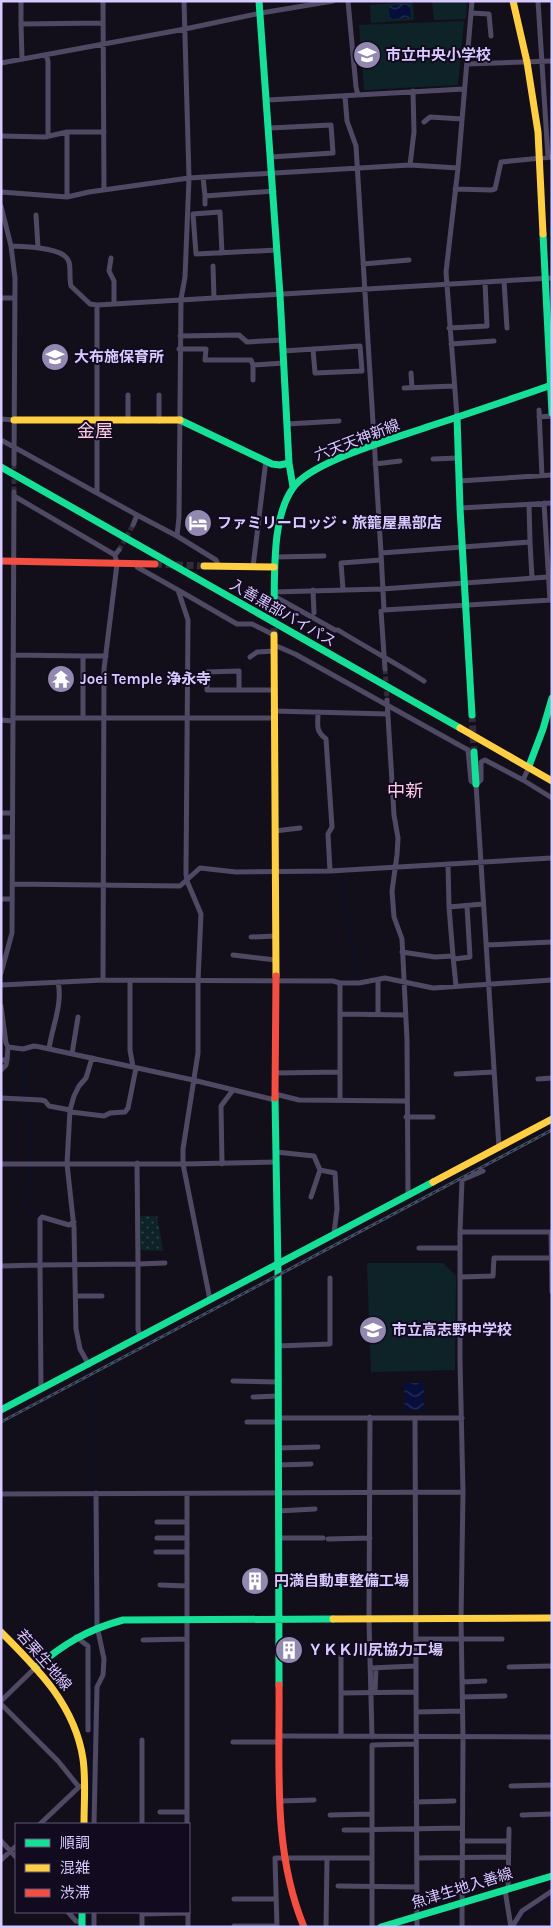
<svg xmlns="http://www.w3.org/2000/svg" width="553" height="1928" viewBox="0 0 553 1928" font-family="Karla,'Noto Sans JP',sans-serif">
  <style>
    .park { fill: url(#park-dots) }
    .pitch { fill: #0e2328 }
    .water { fill: url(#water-waves) }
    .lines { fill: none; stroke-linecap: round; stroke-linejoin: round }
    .stream { stroke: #060f3b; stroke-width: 1 }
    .street-tunnel { stroke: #312b3c; stroke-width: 5; stroke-dasharray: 5 2.5; stroke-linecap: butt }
    .secondary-tunnel { stroke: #312b3c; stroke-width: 7; stroke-dasharray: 7 3.5; stroke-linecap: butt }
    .street { stroke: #504964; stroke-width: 5 }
    .fast { stroke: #16e098; stroke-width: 7 }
    .slow { stroke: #ffcf43; stroke-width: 7 }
    .jam { stroke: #f24e42; stroke-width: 7 }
    .rail-casing { stroke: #425066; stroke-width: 3 }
    .rail { stroke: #120a1f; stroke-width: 1; stroke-dasharray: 4; stroke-linecap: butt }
    .labels { text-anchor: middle; stroke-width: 4; stroke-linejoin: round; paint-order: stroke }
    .poi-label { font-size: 15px; font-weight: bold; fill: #d8c9ff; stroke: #120a1f; text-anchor: start }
    .street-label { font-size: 15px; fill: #d8c9ff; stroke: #120a1f }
    .quarter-label { font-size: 18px; fill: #ffcbe3; stroke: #120a1f }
  </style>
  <defs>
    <pattern id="park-dots" width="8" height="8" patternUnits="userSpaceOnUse" patternTransform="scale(1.25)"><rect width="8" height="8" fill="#0e2328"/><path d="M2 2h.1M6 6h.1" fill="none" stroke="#304248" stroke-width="1.8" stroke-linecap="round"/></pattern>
    <pattern id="water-waves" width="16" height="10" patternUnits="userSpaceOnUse" patternTransform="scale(1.25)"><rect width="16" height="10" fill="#060f3b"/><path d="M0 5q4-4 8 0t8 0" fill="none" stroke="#2a3158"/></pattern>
  </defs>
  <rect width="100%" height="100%" fill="#130f1a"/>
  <path class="park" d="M139,1216H157L163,1251L140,1250Z"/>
  <path class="pitch" d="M432,1H467L466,19L434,20Z
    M413,2L414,20L371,23L370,5Z
    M464,21L458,85L364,90L359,25Z
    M367,1263H443L456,1276L455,1370L371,1372Z"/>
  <path class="water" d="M410,4L411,18L390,19L389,6Z
    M404,1383H424V1410H405Z"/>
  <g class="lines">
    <path class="stream" d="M339,876L345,901L359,980
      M22,1052L23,1096
      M24,1100L32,1132L31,1163
      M31,1167L25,1204C28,1211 36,1212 44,1215
      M74,1330L76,1341
      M80,1354L85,1364
      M88,1369L93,1380L92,1492
      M92,1496L94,1627
      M90,1824L94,1633
      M516,1925L524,1914L552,1896
      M89,1927V1912"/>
    <path class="street-tunnel" d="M14,464V492
      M119,550L133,525
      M385,669L387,700"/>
    <path class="secondary-tunnel" d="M155,564L204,566
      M274,635V606
      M472,715L474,752"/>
    <path class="street" d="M103,1L104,190
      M348,1L356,87L358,95
      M538,1L548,157
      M471,13L489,14L491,36
      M21,24V1
      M46,55L48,61V136
      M22,59L21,24L103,23
      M1,63L185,29L261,13L333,1
      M467,64L552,61
      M345,96L347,121L356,146L381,553
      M268,100L464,89
      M424,122L430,117L462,119
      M270,128L331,125L333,153L271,157
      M1,136L45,137L67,132
      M410,165L414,132L413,91
      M203,177L205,196
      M455,189L491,190L495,189L501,162L552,157
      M1,192L67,197L89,192L189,178L410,165L458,168
      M67,197V132H104
      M205,204V196L274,191
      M1,206L11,246L15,278L14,464
      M36,215L38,248
      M11,246C25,247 65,247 69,262C71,270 69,278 71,286L90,304L97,305L552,278
      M222,253L220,212L193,214L196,254L277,250
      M111,258L109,271L114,281V304
      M363,264L409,260
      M213,266L214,298
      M504,281L507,328
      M1,298H14
      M97,305V493L137,515L133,525
      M449,328L487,326L485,282
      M180,336L239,335L247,342L283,340
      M451,344L494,341
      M179,349H206L205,360H251L253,365
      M283,351L360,346L362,371L315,373L313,349
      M411,373L412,388
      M253,380V365L284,363
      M404,388L454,386
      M539,410L542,476
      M457,417L446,272L458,168L472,1
      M539,417L552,416
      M1,419L14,420
      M128,421V395
      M159,421V395
      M287,424L339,421
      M1,440L97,493
      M433,459L458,458
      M375,464L400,461
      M459,481L552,475
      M14,496L115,555
      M544,503L550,600
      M460,508L552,503
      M137,515L177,536L216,560L219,566
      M177,536L179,517L181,299L185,277L189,178L184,1
      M530,542L532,578
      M119,550L115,555L117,564L104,669L103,980L333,981L340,983H359L385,978L433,988L552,980
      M275,557L324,556
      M137,564V567L178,590L188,620L186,874L187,881L201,914L198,981V1053L183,1149V1164L210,1300
      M253,567L266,460
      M343,589L341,563L381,560
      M178,590L237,624H252L274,635
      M313,590L314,613
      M274,592L382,589L548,577
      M274,596L335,630H338C367,648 396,663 424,681
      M384,610L552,600
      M274,645L295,654L468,750L471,781L476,784
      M13,655L83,656V718
      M83,656H106
      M250,657L257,652L274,651
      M385,669L381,611L384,610L381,553L530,542L529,504
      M239,690V671L207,672V690H274
      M387,700L394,815L398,838L397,855L392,891L394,917L402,939L407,1040L408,1194
      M273,711L388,714
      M318,712C318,726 315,730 326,739L332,827L328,834L330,871
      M13,718H274
      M1,720L13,721
      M523,780L552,798
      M1,813H12
      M275,831L300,828
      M1,837H12
      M448,864L449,907
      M12,884L180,886L200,868L236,872L330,871L552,858
      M1,899H12
      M251,937L276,936
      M486,945L552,942
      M402,952L435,957L453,956L456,986
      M233,955L276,960
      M453,956L449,907L483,904
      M454,959L470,957L467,906
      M1,973L12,933L14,492
      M378,980V1014
      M130,981V1050L133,1067
      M340,983V1100
      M1,985L103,980
      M1,1006L6,1043L8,1047L23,1049L34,1046L40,1047L193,1080L275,1100
      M340,1014L406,1015
      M49,1049C52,1027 63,1004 58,982
      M72,1054L78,1017
      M1,1060H7L8,1047
      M1,1070L6,1065L7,1060
      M275,1073L340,1072
      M456,1074L494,1072
      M538,1079L552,1078
      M275,1094L299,1100L406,1101
      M1,1098L41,1100L45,1101L49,1106L70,1110
      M71,1112L104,1116L110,1113L125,1112L128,1108L136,1068
      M406,1117H433
      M499,1148L476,784L481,780V762L485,760L523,780L529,767
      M276,1152L314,1156L320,1170L335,1173L337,1209L334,1233
      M1,1164H183L276,1162
      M222,1164L221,1106L233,1090
      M311,1197L320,1170
      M74,1222L69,1225L42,1217L40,1219V1265L138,1264L137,1163
      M460,1232L462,1180L483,1171
      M551,1232L552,1292
      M419,1248H460
      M1,1266L40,1265L41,1390
      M460,1277L493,1276L494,1258H551
      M76,1296H102
      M140,1336L138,1329V1264L165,1263
      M278,1346L330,1344V1278
      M89,1365L80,1349L76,1329L74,1228L67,1164L70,1110L74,1096L79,1086L86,1078L92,1058
      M233,1381L278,1382
      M253,1397L278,1396
      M370,1417L369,1620L372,1737
      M278,1418H462
      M415,1418L417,1927
      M247,1422H278
      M278,1448L318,1447
      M278,1465L311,1464
      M1,1494L463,1492
      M187,1494V1824
      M278,1511L315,1509
      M157,1522H187
      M157,1538H187
      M279,1538H323
      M328,1539L370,1538
      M156,1552H187
      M279,1580H308
      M160,1585L187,1586
      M76,1637L88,1646V1730
      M416,1639H502
      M143,1640L187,1639
      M341,1656V1736
      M509,1667L552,1666
      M370,1668L416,1666
      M462,1682L485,1681
      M341,1693L416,1692
      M375,1693L376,1668
      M462,1697L505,1696
      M1,1701L35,1668
      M1,1704L58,1761L79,1787
      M416,1712L462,1711
      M281,1736L552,1737
      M142,1740V1824
      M233,1742H280
      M511,1786L552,1785
      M280,1801L314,1800
      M416,1802L454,1801
      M160,1812H187
      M330,1815L372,1814
      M522,1815L552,1814
      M40,1824L79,1787L82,1786
      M94,1824L97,1687L103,1675L104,1659L97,1626L96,1493
      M344,1830L462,1828
      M1,1841L16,1857
      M462,1841H508
      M417,1858L508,1857
      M1,1860L16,1846
      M338,1886L417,1887
      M508,1889L509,1829
      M505,1890L511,1927
      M234,1899H276
      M68,1912L76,1921L82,1922
      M188,1912V1927
      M142,1914L188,1913
      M234,1926H277
      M94,1927V1912
      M142,1927V1912
      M277,1927L275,1858H372
      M326,1927L327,1858
      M372,1927V1745L416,1744
      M462,1927L463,1737L461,1619L463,1492L460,1361V1232H552
      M512,1927L522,1911L552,1891"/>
    <path class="fast" d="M259,1L280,295L289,463L293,487
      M543,234L552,413
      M457,417L460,508L472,715
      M180,420L272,464L280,465L289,463
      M1,467L460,728
      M274,606C275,571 272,517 293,488C311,461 397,438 430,426C471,413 511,399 552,385
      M474,752L476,784
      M529,766L543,729L552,698
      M275,1098L278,1271L279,1685
      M1,1410L433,1182
      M35,1668C64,1644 86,1630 123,1620L333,1619
      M82,1912V1927
      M381,1927L552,1876"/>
    <path class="slow" d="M513,1L527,62L538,132L543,234
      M14,420H180
      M204,566L274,567
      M274,635L276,976
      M460,728L552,781
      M433,1182L552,1119
      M333,1619L552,1618
      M1,1632C37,1668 75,1705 83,1759C86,1780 84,1802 84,1824"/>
    <path class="jam" d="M1,561L155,564
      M275,1098L276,976
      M279,1685C280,1766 272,1850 304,1927"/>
    <g class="rail-casing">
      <path id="rail" d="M1,1422L552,1130"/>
    </g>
    <use href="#rail" class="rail"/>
  </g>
  <defs>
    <g id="school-disc" transform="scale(1.4375)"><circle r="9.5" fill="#9388af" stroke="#120a1f"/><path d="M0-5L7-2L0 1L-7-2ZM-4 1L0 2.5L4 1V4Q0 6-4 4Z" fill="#fff"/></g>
    <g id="hotel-disc" transform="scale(1.4375)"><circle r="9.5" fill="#9388af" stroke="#120a1f"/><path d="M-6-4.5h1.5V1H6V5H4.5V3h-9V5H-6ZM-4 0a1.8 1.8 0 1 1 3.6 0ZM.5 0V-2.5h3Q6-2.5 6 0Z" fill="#fff"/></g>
    <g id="temple-disc" transform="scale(1.4375)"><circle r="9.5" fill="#9388af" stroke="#120a1f"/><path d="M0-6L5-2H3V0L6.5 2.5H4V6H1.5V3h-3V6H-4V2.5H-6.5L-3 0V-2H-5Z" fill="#fff"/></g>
    <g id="building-disc" transform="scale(1.4375)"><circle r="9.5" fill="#9388af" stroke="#120a1f"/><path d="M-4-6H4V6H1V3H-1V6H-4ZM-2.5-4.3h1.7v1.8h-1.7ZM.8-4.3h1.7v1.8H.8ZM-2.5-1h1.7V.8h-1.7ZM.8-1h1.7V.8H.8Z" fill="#fff"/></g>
  </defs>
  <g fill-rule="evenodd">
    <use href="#school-disc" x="367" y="55"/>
    <use href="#school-disc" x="55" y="357"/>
    <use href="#hotel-disc" x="198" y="523"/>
    <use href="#temple-disc" x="61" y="679"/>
    <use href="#school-disc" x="373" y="1330"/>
    <use href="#building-disc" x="255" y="1581"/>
    <use href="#building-disc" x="289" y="1650"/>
  </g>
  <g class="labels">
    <g class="poi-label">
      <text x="386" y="60">市立中央小学校</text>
      <text x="74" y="362">大布施保育所</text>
      <text x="217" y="528">ファミリーロッジ・旅籠屋黒部店</text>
      <text x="80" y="684">Joei Temple 浄永寺</text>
      <text x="392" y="1335">市立高志野中学校</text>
      <text x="274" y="1586">円満自動車整備工場</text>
      <text x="308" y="1655">ＹＫＫ川尻協力工場</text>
    </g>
    <g class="street-label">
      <text transform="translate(357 440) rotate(-21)" y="5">六天天神新線</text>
      <text transform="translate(283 613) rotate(30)" y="5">入善黒部バイパス</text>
      <text transform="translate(44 1660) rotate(49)" y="5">若栗生地線</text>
      <text transform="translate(462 1888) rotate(-17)" y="5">魚津生地入善線</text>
    </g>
    <g class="quarter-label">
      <text x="95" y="437">金屋</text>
      <text x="405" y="797">中新</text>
    </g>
  </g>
  <rect width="553" height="1928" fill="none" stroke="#d8c9ff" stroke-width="5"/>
  <rect x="15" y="1823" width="175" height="90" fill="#120a1f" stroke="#615679"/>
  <rect x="25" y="1839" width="25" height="8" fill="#16e098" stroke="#615679"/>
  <text x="60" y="1848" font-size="15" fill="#d8c9ff">順調</text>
  <rect x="25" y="1864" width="25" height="8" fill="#ffcf43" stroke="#615679"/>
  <text x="60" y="1873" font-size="15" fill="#d8c9ff">混雑</text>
  <rect x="25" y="1889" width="25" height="8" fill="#f24e42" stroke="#615679"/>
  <text x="60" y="1898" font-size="15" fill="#d8c9ff">渋滞</text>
</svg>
